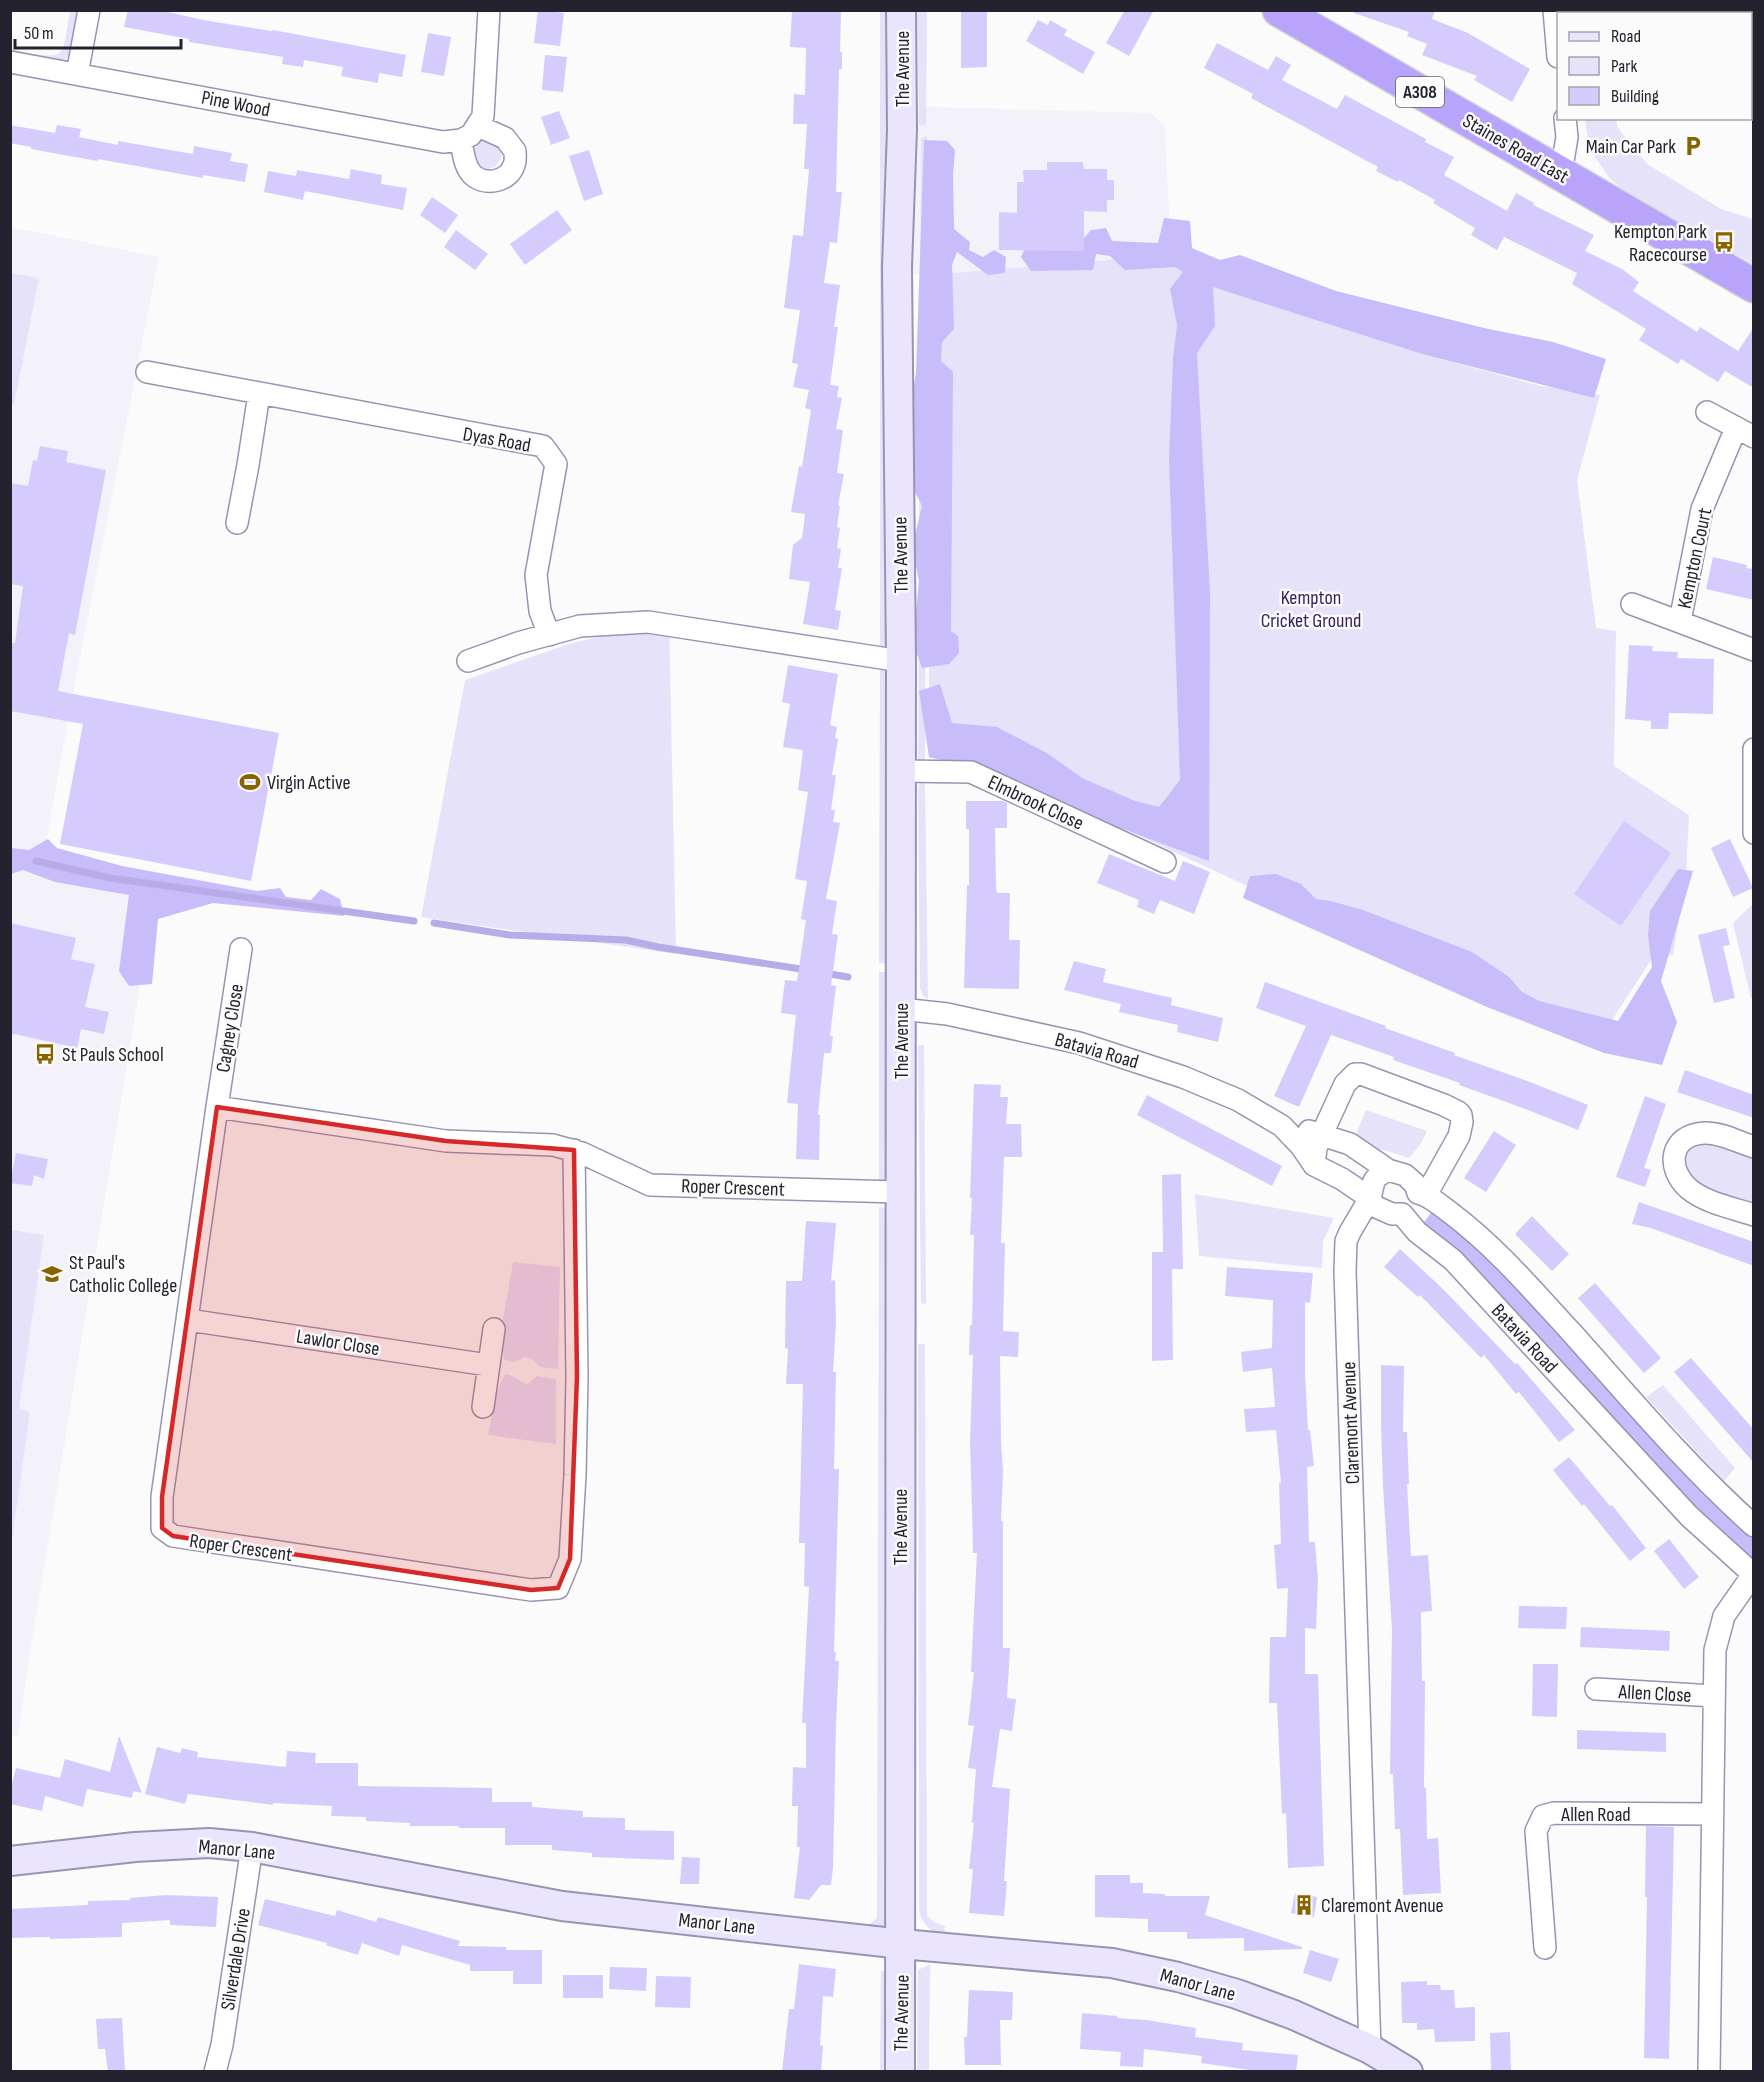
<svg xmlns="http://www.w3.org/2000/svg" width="1764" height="2082" viewBox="0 0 1764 2082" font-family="'Sofia Sans Condensed',sans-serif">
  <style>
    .built { fill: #f3f2fa }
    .green { fill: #e6e2fa }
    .forest { fill: #c9bcfa }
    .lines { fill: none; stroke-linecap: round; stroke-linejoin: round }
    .stream { stroke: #b8abe8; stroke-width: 7 }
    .building { fill: #d5cbfd }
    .street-casing { stroke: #9993b3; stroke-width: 24 }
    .secondary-casing { stroke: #9993b3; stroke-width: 32 }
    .highway-casing { stroke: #d8d7da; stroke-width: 36 }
    .street { stroke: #fff; stroke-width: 21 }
    .secondary { stroke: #eae4fe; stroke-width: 28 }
    .highway { stroke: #b8a4fa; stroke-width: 33 }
    .marked { fill: #d62828; fill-opacity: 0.2; stroke: #d62828; stroke-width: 4.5; stroke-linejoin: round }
    .labels { text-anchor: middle; stroke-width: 5; stroke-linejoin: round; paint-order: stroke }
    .shield { fill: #fbfbfb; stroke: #65636c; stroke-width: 1.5 }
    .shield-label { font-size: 18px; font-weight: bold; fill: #25222f }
    .street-label { font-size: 20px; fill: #25222f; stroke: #fbfbfb }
    .poi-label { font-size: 20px; fill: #25222f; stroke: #fbfbfb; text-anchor: start }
    .park-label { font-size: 20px; fill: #382167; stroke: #fbfbfb }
  </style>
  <rect width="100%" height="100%" fill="#fbfbfb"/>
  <path class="built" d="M902,106L1151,113L1165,127L1171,260L1118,259L929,275H902Z
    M11,227L159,257L73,693L41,870L155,894L30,1653L18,1736L11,1735Z"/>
  <path class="green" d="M70,11H80C77,29 78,53 60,64L11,56L10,49C26,52 44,58 59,54L64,46Z
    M880,11H893L890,645L886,648H880Z
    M917,11H927L926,126L919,125Z
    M1585,119H1616L1618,128L1647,164L1721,209L1753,219V264L1626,192L1610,179L1589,148Z
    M927,136L925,764L918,760L921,138Z
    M487,138L499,145L502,156L496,166L486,170L476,166L471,148L476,142Z
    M1118,259L1197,260L1213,286L1422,354L1541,386L1600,395L1577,480L1596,628L1616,631L1614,766L1689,815L1686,874L1673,955L1653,957L1603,1034L1497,1002L974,759L929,753V275Z
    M10,273L39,278L14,405L10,404Z
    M669,618L676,954L421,917L465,680L566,645Z
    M880,669L887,670L893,963H879Z
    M925,781L928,999L923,996L920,988L918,791L919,784Z
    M1753,904L1754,998H1751L1733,923Z
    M879,972H892L890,1181H879Z
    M918,1045H924L926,1304L921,1303Z
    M1366,1110L1427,1131L1420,1145L1409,1158L1384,1150L1372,1151L1354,1139Z
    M1681,1141L1753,1147V1215L1699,1196L1674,1153Z
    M1195,1194L1334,1218L1323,1241L1322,1268L1199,1256Z
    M879,1207L890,1209L888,1925L883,1929H864L877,1918Z
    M11,1230L44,1235L19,1409L30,1412L11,1546Z
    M513,1262L560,1267L558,1369L540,1367L532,1359L524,1357L515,1362L504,1360L501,1331Z
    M918,1344H925L927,1916L936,1923L945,1926L944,1936C931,1932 922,1924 919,1911Z
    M505,1374C515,1375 519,1382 528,1384L537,1376L556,1379V1444L488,1435L496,1393Z
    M1663,1385L1735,1468L1724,1481L1646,1397Z
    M930,1964L929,2071H917L918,1970Z
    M881,1971H890V2071L880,2072Z"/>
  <path class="forest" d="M924,140L947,141L955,150L953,175L954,229L970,242L969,250L983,257L994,250L1006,257L1005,273L988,275L957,252L952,265L954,329L942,342L941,361L953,372L951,631L958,636L959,653L949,664L922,668L913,643L919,581L912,547L922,506L912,486L908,418L916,373Z
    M1164,218L1190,221L1192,248L1220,260L1240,255L1336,291L1484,328L1553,342L1606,359L1594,398L1422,354L1213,287L1215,326L1197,353L1210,593L1209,861L1120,828L1101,840L967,767L929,757L919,691L940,684L952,723L997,727L1047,753L1082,778L1135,801L1159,807L1180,780L1169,458L1173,359L1177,325L1170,289L1183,272L1175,267L1125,270L1110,256L1096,254L1093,270L1031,271L1021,257L1026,246H1077L1091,230L1106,228L1112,241L1158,243Z
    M48,839L57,848L122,866L257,891L280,888L286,897L311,900L321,889L340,899L344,916L213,903L158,919L152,984L129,986L119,971L129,895L55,882L23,870L11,874V848L29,850Z
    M1678,869L1693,871L1661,981L1677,1022L1662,1065L1604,1053L1487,1007L1243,898L1250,876L1276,874L1301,884L1316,899L1331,901L1363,910L1472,952L1509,977L1522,992L1539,1001L1618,1021L1652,967L1648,935L1650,911Z
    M1438,1203L1753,1526V1573L1417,1232Z"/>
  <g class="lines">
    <path class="stream" d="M36,861L110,878L414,921
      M434,923L510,935L626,940L658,947L807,970
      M824,973L848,977"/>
  </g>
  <path class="building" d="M128,10H159L203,20L272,31L273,30L406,55L402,77L379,73L378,83L341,76L343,67L304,60L303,67L282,64L283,57L189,42V39L124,27Z
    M538,10L564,13L560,46L534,43Z
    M792,10H841L840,52H842V69H839L836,192H842L837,243L830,242L824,283L840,285L834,327H838L830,385L839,386L837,397L842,398L836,429L843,430L837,473L844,474L838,506H840L837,527L840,528L837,548L841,549L838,568H842L835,610L841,611L838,630L803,624L810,582L789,579L793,545L802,538L805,514L791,512L799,466L802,467L811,410L805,408L809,390L793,387L798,364L792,363L800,310L784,308L793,235L803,236L809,169H804L807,124H793L794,94L805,95L806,48L790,47Z
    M961,10H987V67L961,68Z
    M1125,10H1154L1129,56L1106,43Z
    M1355,10H1435L1432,19L1468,33L1530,69L1512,102L1474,80L1477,76L1422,55L1427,44L1407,36L1409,32L1354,13Z
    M1038,20L1048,25L1050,20L1067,30L1064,35L1095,52L1083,74L1026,41Z
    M428,33L451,37L444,76L421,72Z
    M1217,43L1268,70L1276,56L1291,65L1282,80L1337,109L1345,95L1426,139L1425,142L1454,157L1444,175L1507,211L1516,193L1534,203L1533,205L1594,235L1585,251L1622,269L1639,282L1633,291L1697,332L1700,327L1738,351L1754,327V388L1725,371L1718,382L1681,359L1678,364L1639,340L1646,329L1572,284L1577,273L1504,237L1497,250L1471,235L1475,228L1433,203L1435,200L1399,180L1398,182L1376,171L1378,167L1251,98L1253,94L1204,68Z
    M545,55L567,57L563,92L542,90Z
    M559,111L570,138L551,145L541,117Z
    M10,125L55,133L57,125L81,129L79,137L118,145V141L193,154L194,146L232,153L230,161L248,164L245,182L203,175V178L98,159L97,161L31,149V147L10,143Z
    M589,150L603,194L584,201L569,156Z
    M1047,162H1083L1084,169H1107V180H1114V200H1107V212L1084,211V251L999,250V212L1017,213V182H1024L1023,170H1047Z
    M351,169L382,175L381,184L407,188L403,210L305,191L303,200L264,192L268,171L296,176L297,170L349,179Z
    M432,197L458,215L445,233L420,215Z
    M557,210L572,230L525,265L510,244Z
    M456,230L488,254L475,270L444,247Z
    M40,446L68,451L66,462L106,470L75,635L69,633L58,691L279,733L251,881L60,844L83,724L10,711V643H15L23,586L10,584V483L28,486L33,460L37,461Z
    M1713,557L1747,565L1746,568L1754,569V600L1706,589Z
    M1629,645L1653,646L1652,651L1678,652L1677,658L1714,659L1713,714L1669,713L1668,729H1651V721L1625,719Z
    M788,665L838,674L830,725L837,727L835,738L838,739L832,775H836L831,810H835L833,822L840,823L826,899L837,901L832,934L838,935L831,985L836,986L830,1036H833L831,1053H824L818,1115H820L819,1160L796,1159L798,1104L787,1103L796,1015L781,1013L785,980L797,981L806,920L801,919L807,881L795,879L808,792L798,790L803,750L783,747L790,704L782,702Z
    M966,801H1003L1007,803V828H995L996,885L997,893H1010L1009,940H1020L1019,989L964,988L967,885H969V829H966Z
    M1624,821L1671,853L1621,926L1574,894Z
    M1730,839L1753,888L1733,897L1711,848Z
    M1109,854L1175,881L1183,861L1210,872L1194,914L1160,900L1154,914L1137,907L1139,900L1097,883Z
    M10,923L76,938L71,959L95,964L85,1007L109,1012L104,1034L81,1029L77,1048L10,1033Z
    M1726,928L1730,945L1723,946L1735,998L1714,1003L1698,935Z
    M1074,961L1106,969L1103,982L1172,998L1171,1005L1223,1018L1218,1042L1177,1032L1178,1025L1119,1012L1121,1004L1064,990Z
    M1265,982L1386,1026L1385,1028L1455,1053L1454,1055L1530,1082L1588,1105L1578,1130L1520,1107L1459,1085L1460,1083L1393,1060L1394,1057L1331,1035L1299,1107L1274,1096L1306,1026L1256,1008Z
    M1685,1070L1754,1095V1118L1677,1092Z
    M974,1084L1001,1085L1000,1097H1008L1006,1124H1021L1022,1157H1004L1001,1243H1005L1003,1331L1019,1332L1018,1357L1000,1356L1001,1442L1003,1471L1001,1521H1003V1648H1010L1007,1698L1016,1699L1012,1731L1000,1729L992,1787L1010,1789L1004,1881H1007L1004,1916L969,1913L973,1869H969L974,1823H972L976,1769L968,1768L974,1726L968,1725L974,1672H971L977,1553H973L972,1509L970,1442L973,1355H969L970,1325H972L974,1235H970L972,1198H970Z
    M1147,1095L1282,1166L1272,1186L1137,1115Z
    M1645,1096L1666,1104L1644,1168L1651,1170L1645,1187L1616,1177Z
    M1494,1131L1516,1145L1486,1192L1464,1178Z
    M16,1153L48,1159L44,1179L34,1175L32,1186L10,1183Z
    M1181,1174L1183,1269H1172L1173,1360L1152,1361V1252H1163L1162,1175Z
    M1639,1202L1754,1242V1266L1651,1228L1632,1224Z
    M1532,1216L1569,1254L1552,1271L1515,1234Z
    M806,1221L836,1223L831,1281L835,1280L836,1322L833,1372H836L834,1469H839L834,1652H836L835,1661H839L836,1725L833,1868L831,1885H821L809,1900L794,1898L800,1847H797L798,1806H792L793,1767L806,1768V1723H802L809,1587L804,1586L805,1543H799L803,1384H786L788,1349L785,1348L786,1281H802Z
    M1400,1249L1444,1290L1515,1364L1517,1363L1575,1430L1559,1442L1519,1392L1516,1394L1484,1355L1481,1358L1420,1295L1418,1297L1384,1267Z
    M1227,1267L1313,1273L1310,1303L1305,1302V1373L1308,1430H1310L1314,1466L1307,1467L1309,1542H1315L1318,1580L1316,1629L1305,1628V1674H1318L1324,1866L1288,1868L1286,1813L1282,1814L1277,1703H1269L1270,1637H1286L1288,1588L1277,1589L1274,1545L1281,1544L1279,1483H1281L1276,1430L1246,1432L1244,1409L1275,1407L1272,1368L1243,1372L1241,1352L1272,1348L1273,1300L1225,1296Z
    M1595,1283L1661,1358L1644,1373L1578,1298Z
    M1691,1358L1754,1430V1463L1674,1372Z
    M1381,1365L1404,1366L1403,1432H1407L1409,1484H1407L1411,1556L1428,1555L1432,1611L1421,1612L1422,1681H1425L1424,1788L1426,1787L1427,1839L1438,1838L1441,1893L1403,1895L1400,1829H1395L1393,1774H1390L1392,1630L1383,1485L1381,1427Z
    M1569,1457L1610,1506L1612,1505L1646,1548L1630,1561L1584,1504L1582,1506L1553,1470Z
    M1669,1539L1699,1577L1684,1589L1654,1551Z
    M1519,1606L1567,1607L1566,1629L1518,1628Z
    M1581,1627L1670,1631L1669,1651L1580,1647Z
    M1533,1664H1558L1557,1717L1532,1716Z
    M1577,1730L1666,1733V1752L1577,1749Z
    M119,1736L142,1793L133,1791L132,1798L87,1789L83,1807L45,1796L42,1811L10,1804V1792L16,1768L60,1778L65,1759L110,1772Z
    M157,1747L180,1753L182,1748L198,1752L197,1757L286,1767L287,1751L316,1753L315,1763H358V1786L492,1788V1802H532V1807L583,1811V1817L625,1818V1830L674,1831V1860L592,1857V1853L552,1850V1845H505V1828H459V1826H410V1823L366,1821V1817L331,1816L332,1806L273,1803V1805L188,1794L185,1804L145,1794Z
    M1646,1826L1674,1827L1669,2059L1644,2058L1647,1897H1645Z
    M682,1857L700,1858L699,1884H680Z
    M1095,1875H1130V1883H1143V1893L1165,1894V1896H1210L1205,1915L1302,1947V1949L1244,1951V1938L1187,1939V1932H1148V1919L1095,1917Z
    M1295,1893L1317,1897L1314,1917L1291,1913Z
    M166,1895L218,1897L216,1927L170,1925V1920L122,1923V1937L50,1939V1937L10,1938V1909L88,1905V1901L130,1900V1898Z
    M265,1899L335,1916L337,1910L376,1922L378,1917L460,1941L458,1946L506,1947V1950H542V1984H513V1971H470V1965L402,1945L399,1956L362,1943L358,1955L326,1945L327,1943L258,1925Z
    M1310,1950L1339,1959L1331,1982L1303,1973Z
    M799,1964L836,1969L833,1997L823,1996L820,2045L823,2046L821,2072L782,2071L789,2009H794Z
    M610,1967L647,1968L646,1991L609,1989Z
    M563,1975H603V1998H563Z
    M656,1976L691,1977L690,2008L655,2007Z
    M1427,1981V1985H1440L1441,1990H1454L1455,2008L1475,2007V2041L1435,2042L1434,2029L1417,2030V2023H1402L1401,1982Z
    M969,1990L1013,1992L1012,2020H1000L1001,2065H965L964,2037H967Z
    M1082,2013L1117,2016V2018L1146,2020L1196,2028L1195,2037L1243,2043L1242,2050L1298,2055L1296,2072H1250V2070L1201,2063L1202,2056L1144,2049L1143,2067L1120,2066L1121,2052L1080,2049Z
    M122,2018L125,2072H108L105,2049H98L96,2019Z
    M1510,2032L1511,2072H1491L1490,2033Z"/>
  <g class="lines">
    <g class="street-casing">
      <path id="street" d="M1554,10L1558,57
        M10,62L443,142L461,140L471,135L483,116L489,10
        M77,74L89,10
        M461,140C463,151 464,168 474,176C487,186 509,181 514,165C516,162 515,155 515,151L505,138L478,126
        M1561,173L1567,137L1565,118
        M147,372L543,446L556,464L536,575L540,611L549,635
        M1707,412L1754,437
        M237,523L248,465L259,394
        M1632,604L1754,650
        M1680,621L1702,509L1736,428
        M468,661L518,643L580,626L648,622L901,661
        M1754,749V833
        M900,771L971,772L1165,862
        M901,1009L947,1014L1079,1043L1183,1077L1238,1100L1282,1126L1301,1146L1314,1165L1342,1179L1370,1198L1374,1206L1392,1214H1402L1417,1232L1453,1260L1689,1516L1754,1575
        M217,1107L241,949
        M1309,1131L1350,1144L1388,1170L1405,1175L1415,1184L1418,1193
        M1754,1147C1738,1142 1720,1132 1704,1133C1670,1135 1665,1168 1689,1189C1706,1203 1733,1208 1754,1215
        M574,1150L577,1377L575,1475L570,1559L558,1588L531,1590L173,1536L162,1528V1497L217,1107L446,1141L553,1145L582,1153L650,1185L899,1192
        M1314,1165L1316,1148L1322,1134L1345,1084L1355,1074H1361L1444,1105L1458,1112L1461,1115L1462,1122L1459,1136L1426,1195
        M1418,1193C1431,1196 1441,1206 1452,1214C1497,1248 1534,1292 1572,1333C1631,1399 1688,1467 1754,1526
        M188,1320L488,1365
        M483,1407L494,1329
        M1596,1689L1714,1696
        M1545,1948L1536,1831L1543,1816L1554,1813L1712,1814
        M1370,2049L1345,1271L1346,1241L1350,1232L1370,1198L1374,1181L1378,1176L1388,1170
        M215,2072L222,2045L252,1847
        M1709,2072L1715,1650L1724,1616L1754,1573"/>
    </g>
    <g class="secondary-casing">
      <path id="secondary" d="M10,1861L135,1847L209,1843L252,1847L562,1906L902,1944L1112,1963L1178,1977L1237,1994L1294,2015L1370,2049L1408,2072
        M900,2072L901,661L897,267L902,130L901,10"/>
    </g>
    <g class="highway-casing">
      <path id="highway" d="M1279,10L1754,286"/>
    </g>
    <use href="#street" class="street"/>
    <use href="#secondary" class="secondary"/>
    <use href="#highway" class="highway"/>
  </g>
  <path class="marked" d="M217,1107L446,1141L574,1150L577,1377L570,1559L558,1588L531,1590L173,1536L162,1528V1497Z"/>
  <defs>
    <g id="parking-bare" transform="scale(1.62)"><path d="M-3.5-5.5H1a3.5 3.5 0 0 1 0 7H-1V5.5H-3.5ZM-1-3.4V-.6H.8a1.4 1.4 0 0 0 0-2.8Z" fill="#886400" stroke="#fbfbfb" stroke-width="2.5" paint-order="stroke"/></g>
    <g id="bus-bare" transform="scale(1.62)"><path d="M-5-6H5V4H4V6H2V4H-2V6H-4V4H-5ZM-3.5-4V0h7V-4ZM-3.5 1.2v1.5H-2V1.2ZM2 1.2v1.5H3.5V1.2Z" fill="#886400" stroke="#fbfbfb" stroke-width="2.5" paint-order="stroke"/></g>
    <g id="stadium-bare" transform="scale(1.62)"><path d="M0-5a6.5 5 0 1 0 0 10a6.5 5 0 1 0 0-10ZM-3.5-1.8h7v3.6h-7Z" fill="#886400" stroke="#fbfbfb" stroke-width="2.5" paint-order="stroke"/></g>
    <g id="school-bare" transform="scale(1.62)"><path d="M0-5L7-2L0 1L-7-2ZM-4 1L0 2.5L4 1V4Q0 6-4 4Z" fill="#886400" stroke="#fbfbfb" stroke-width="2.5" paint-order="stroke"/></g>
    <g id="building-bare" transform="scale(1.62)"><path d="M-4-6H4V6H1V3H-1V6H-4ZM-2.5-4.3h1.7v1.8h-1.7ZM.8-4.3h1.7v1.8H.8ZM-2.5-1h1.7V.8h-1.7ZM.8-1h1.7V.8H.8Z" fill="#886400" stroke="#fbfbfb" stroke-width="2.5" paint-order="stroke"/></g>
  </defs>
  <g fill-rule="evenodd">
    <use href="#parking-bare" x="1693" y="146"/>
    <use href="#bus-bare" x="1724" y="242"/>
    <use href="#stadium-bare" x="250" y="782"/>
    <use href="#bus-bare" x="45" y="1054"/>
    <use href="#school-bare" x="52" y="1274"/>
    <use href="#building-bare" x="1304" y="1905"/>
  </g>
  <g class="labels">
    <rect class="shield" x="1396" y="77" width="48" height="30" rx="4.5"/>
    <g class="shield-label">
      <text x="1420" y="98">A308</text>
    </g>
    <g class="street-label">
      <text transform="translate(902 69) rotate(-90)" y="7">The Avenue</text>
      <text transform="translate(236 103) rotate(11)" y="7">Pine Wood</text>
      <text transform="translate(1516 148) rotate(30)" y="7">Staines Road East</text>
      <text transform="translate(497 439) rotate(10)" y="7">Dyas Road</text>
      <text transform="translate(900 555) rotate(-91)" y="7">The Avenue</text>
      <text transform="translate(1694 558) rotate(-78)" y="7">Kempton Court</text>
      <text transform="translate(1036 802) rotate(25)" y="7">Elmbrook Close</text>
      <text transform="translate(229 1028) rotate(-81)" y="7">Cagney Close</text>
      <text transform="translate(901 1041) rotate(-90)" y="7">The Avenue</text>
      <text transform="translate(1097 1050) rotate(16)" y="7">Batavia Road</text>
      <text transform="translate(733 1187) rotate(2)" y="7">Roper Crescent</text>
      <text transform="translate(1525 1338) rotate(47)" y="7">Batavia Road</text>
      <text transform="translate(338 1342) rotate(9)" y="7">Lawlor Close</text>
      <text transform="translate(1350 1423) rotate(-92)" y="7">Claremont Avenue</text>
      <text transform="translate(900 1527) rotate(-90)" y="7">The Avenue</text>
      <text transform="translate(241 1547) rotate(8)" y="7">Roper Crescent</text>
      <text transform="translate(1655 1693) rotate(3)" y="7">Allen Close</text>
      <text x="1596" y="1821">Allen Road</text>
      <text transform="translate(237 1849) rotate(5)" y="7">Manor Lane</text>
      <text transform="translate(717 1923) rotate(6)" y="7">Manor Lane</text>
      <text transform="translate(235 1959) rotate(-81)" y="7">Silverdale Drive</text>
      <text transform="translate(1198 1984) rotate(15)" y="7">Manor Lane</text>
      <text transform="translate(901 2013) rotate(-89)" y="7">The Avenue</text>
    </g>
    <g class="poi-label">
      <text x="1676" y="153" text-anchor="end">Main Car Park</text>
      <text x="1707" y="238" text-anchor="end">Kempton Park<tspan x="1707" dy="23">Racecourse</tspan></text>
      <text x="267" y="789">Virgin Active</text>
      <text x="62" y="1061">St Pauls School</text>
      <text x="69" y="1269">St Paul's<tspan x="69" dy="23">Catholic College</tspan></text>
      <text x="1321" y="1912">Claremont Avenue</text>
    </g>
    <g class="park-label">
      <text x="1311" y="604">Kempton<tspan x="1311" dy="23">Cricket Ground</tspan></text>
    </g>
  </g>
  <rect width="1764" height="2082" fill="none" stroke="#25222f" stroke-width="24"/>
  <rect x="1557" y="12" width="195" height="108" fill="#fbfbfb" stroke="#a5a4a9" stroke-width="1.5"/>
  <rect x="1569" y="32" width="30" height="9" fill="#eae4fe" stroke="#a5a4a9" stroke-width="1.5"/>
  <text x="1611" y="42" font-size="18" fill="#25222f">Road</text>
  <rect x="1569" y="57" width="30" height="18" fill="#e6e2fa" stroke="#a5a4a9" stroke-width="1.5"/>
  <text x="1611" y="72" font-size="18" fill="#25222f">Park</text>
  <rect x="1569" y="87" width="30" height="18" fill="#d5cbfd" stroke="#a5a4a9" stroke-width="1.5"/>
  <text x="1611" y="102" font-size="18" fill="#25222f">Building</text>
  <path d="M15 39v9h166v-9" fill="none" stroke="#25222f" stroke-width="3"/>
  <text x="24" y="39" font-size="18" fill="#25222f" stroke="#fbfbfb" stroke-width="4.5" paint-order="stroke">50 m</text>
</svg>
